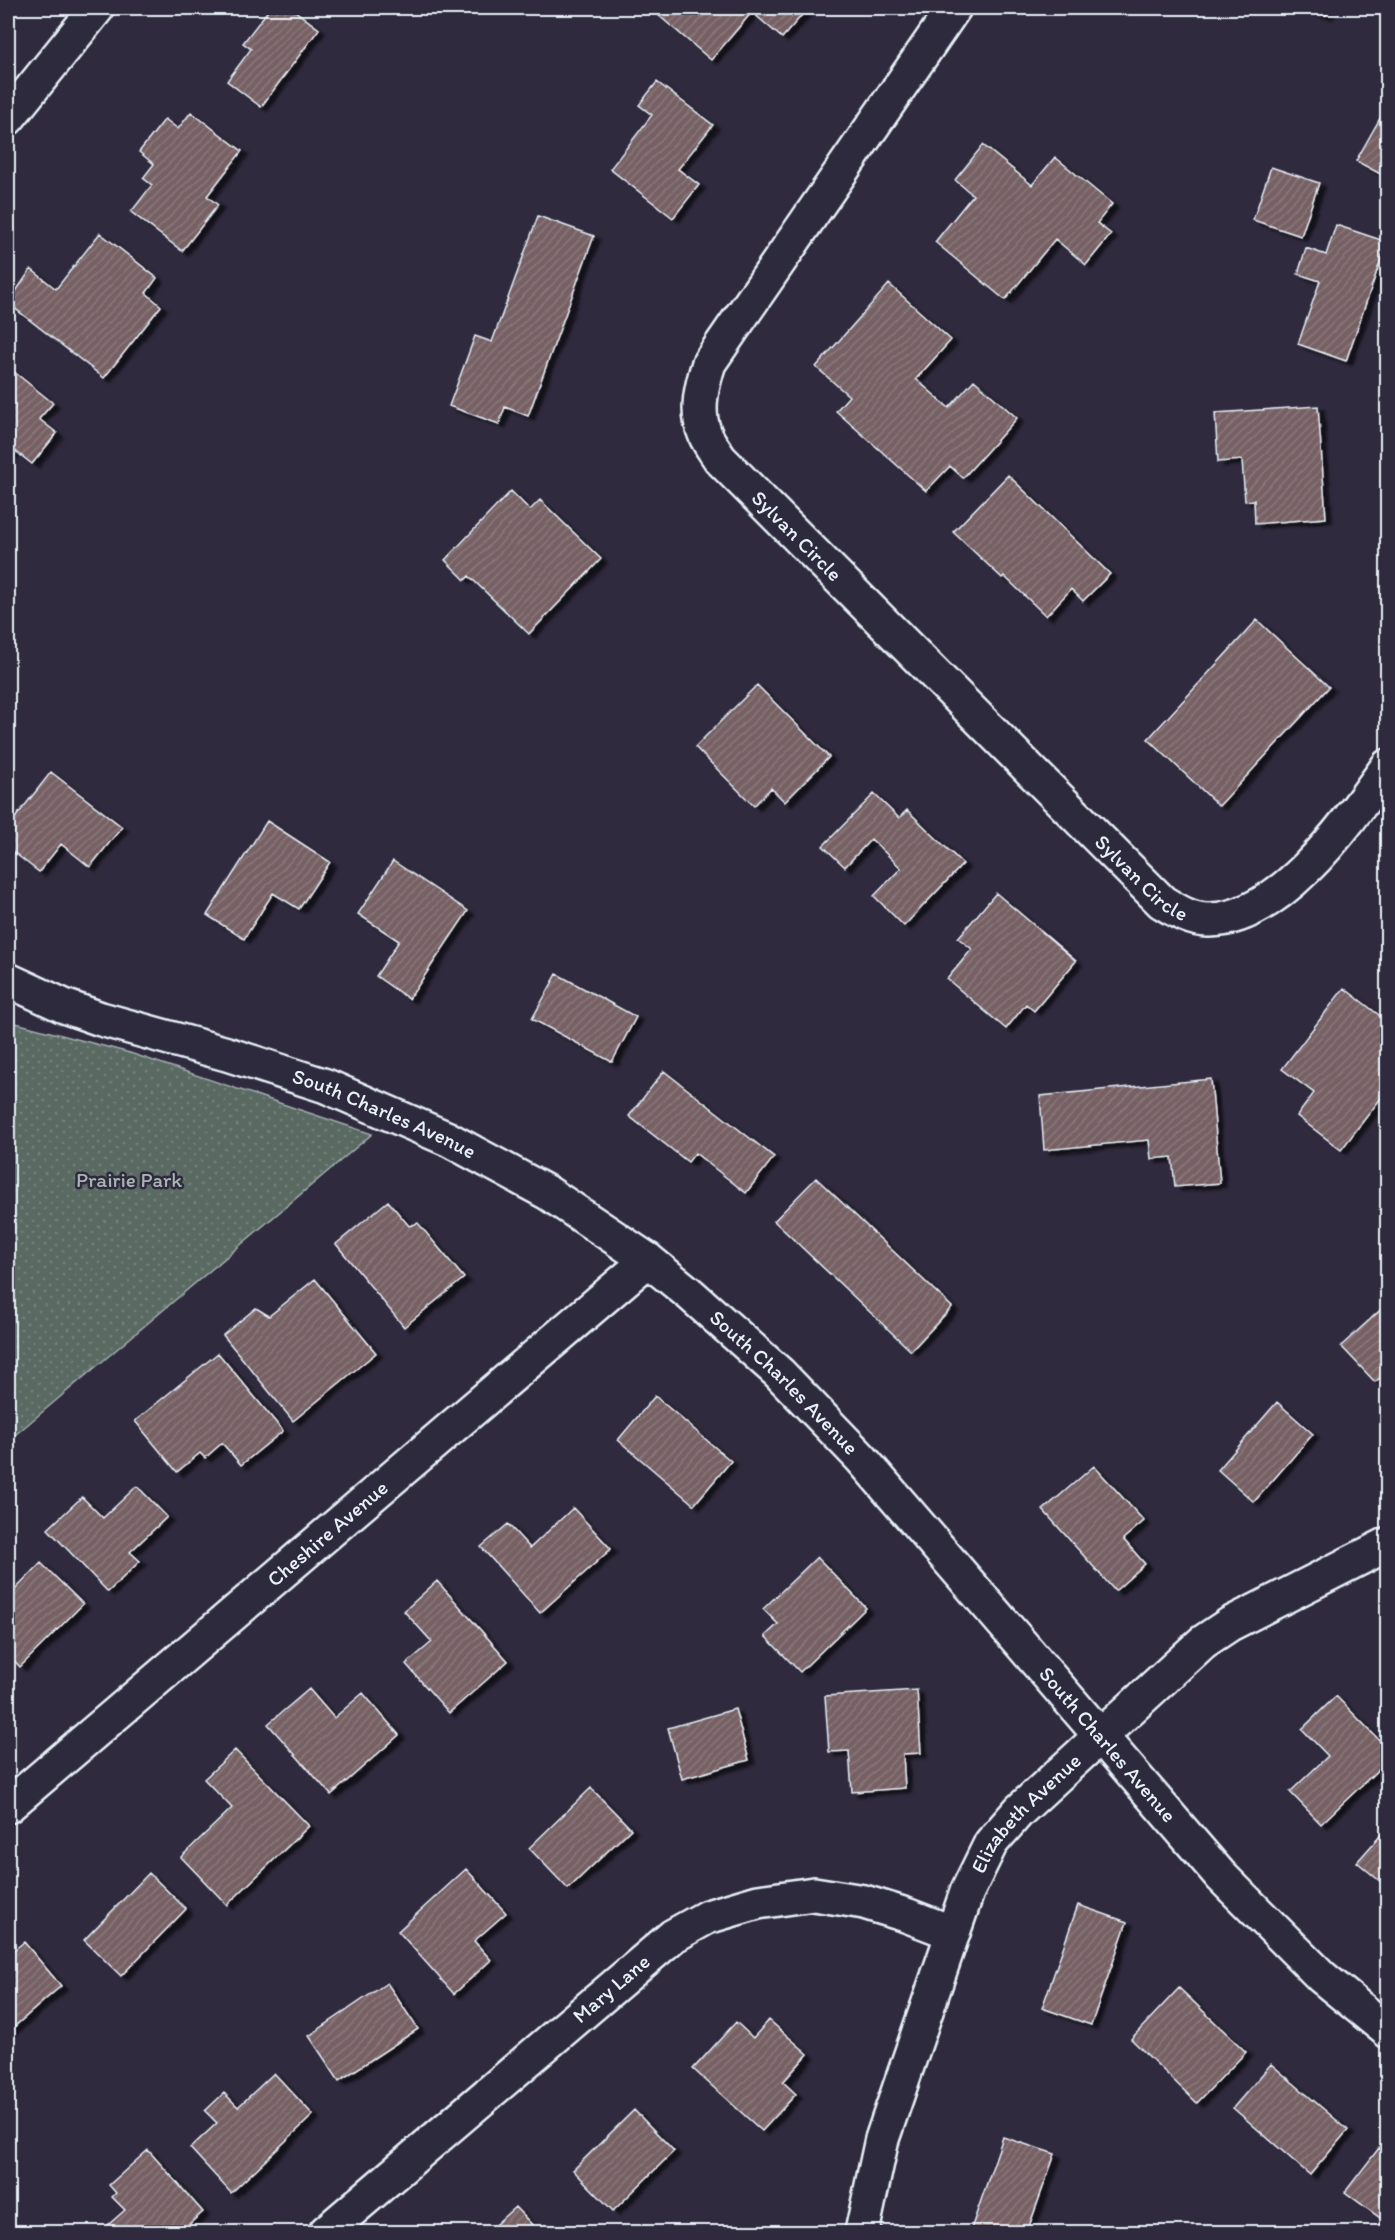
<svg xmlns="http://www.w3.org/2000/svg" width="1395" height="2240" viewBox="0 0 1395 2240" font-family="Itim,sans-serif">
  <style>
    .park { fill: url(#park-dots); stroke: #a1aeae; stroke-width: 1.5 }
    .building { fill: url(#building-hatch); stroke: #e8f1f8; stroke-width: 1.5; filter: url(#shadow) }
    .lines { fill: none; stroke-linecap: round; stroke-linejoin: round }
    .minor-casing { stroke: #e8f1f8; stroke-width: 38 }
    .minor { stroke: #2f2a3d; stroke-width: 33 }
    .labels { text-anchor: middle; stroke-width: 5; stroke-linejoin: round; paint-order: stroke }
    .street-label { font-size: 21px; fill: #e8f1f8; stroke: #2f2a3d }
    .park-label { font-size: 21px; fill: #a8b5b5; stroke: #2f2a3d }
  </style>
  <defs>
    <pattern id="park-dots" width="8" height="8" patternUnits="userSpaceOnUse" patternTransform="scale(1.5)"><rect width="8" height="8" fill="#5a6b63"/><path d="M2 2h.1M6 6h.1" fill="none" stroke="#72817a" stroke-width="1.8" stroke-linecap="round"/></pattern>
    <pattern id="building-hatch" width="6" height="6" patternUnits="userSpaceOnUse" patternTransform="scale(1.5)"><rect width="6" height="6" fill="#766164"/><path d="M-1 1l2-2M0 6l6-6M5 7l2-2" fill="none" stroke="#8a787b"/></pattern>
    <filter id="shadow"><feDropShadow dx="6" dy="4" stdDeviation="1.5" flood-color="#0009"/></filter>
  </defs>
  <rect width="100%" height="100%" fill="#2f2a3d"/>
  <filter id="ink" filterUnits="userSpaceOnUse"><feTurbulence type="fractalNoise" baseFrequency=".0167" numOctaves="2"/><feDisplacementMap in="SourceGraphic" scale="12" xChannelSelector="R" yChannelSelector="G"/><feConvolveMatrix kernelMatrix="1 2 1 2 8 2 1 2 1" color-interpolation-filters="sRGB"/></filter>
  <g filter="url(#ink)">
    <path class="park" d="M8,1021L130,1053L372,1134L8,1441Z"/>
    <path class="building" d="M270,8H291L319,29L261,107L227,81L251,49L243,43Z
      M650,8H808L782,38L752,12L711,60Z
      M1307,8H1332L1326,15L1312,11Z
      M657,82L713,125L678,169L699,185L673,218L610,169L652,115L639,105Z
      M1388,104V178L1356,161Z
      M191,112L242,151L207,196L218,205L182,251L131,212L152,185L143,178L154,164L139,152L165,119L178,129Z
      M983,145L1032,185L1055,157L1112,204L1097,223L1111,234L1086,265L1055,239L1005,300L935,242L973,195L955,180Z
      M1271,167L1319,183L1301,236L1253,220Z
      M538,216L594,236L528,416L505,407L499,424L449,406L475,336L492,342Z
      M1336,225L1387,242L1346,361L1298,344L1320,281L1298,274L1306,248L1326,255Z
      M100,233L157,278L146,293L161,306L104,378L8,303L31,269L56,289Z
      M889,284L951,340L916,379L949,408L974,380L1017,418L963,478L950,466L926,491L836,411L849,396L816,367Z
      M8,367L53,403L39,419L57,433L32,464L14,450L8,458Z
      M1318,406L1326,518L1255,524L1254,500L1245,501L1242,460L1218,462L1215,413Z
      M1008,475L1110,574L1083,601L1071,589L1046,616L1004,576L1002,578L953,532Z
      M511,491L530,510L540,500L601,559L529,634L469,576L465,580L445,560Z
      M1257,620L1329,687L1219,806L1148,739Z
      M757,685L829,757L785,802L771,788L754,806L695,747Z
      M51,772L122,827L90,867L61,844L39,872L8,848V827Z
      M874,794L899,818L907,810L963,864L904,926L874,896L901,868L871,839L845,867L823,846Z
      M267,821L330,862L299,909L273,893L244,939L207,915Z
      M393,861L468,911L409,999L376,976L399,941L358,914Z
      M996,893L1076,961L1034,1011L1026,1004L1006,1029L947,979L972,949L958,938Z
      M557,974L636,1017L612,1062L532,1019Z
      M1344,988L1388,1022V1089L1341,1150L1297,1116L1314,1093L1282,1069Z
      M664,1071L774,1157L746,1193L695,1153L688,1162L629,1116Z
      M1211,1079L1220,1183L1175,1187L1172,1157L1151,1159L1149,1140L1044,1150L1040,1096Z
      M816,1178L952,1307L911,1351L774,1221Z
      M388,1201L409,1226L418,1223L464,1278L404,1327L336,1244Z
      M315,1279L376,1353L293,1421L223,1335L256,1308L269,1316Z
      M1388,1303V1382L1382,1376L1375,1382L1341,1346Z
      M218,1353L283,1431L241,1465L222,1443L205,1458L200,1453L177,1472L135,1421Z
      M655,1396L731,1461L694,1505L618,1440Z
      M1277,1402L1313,1434L1254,1502L1218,1470Z
      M1094,1466L1144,1521L1123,1539L1145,1564L1115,1591L1043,1510Z
      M137,1486L167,1517L130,1552L140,1561L108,1592L48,1529L82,1497L103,1518Z
      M573,1508L611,1549L540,1613L481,1547L508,1524L530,1548Z
      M817,1557L866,1608L800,1672L765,1636L778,1624L763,1609Z
      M41,1563L83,1604L20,1667L8,1654V1597Z
      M437,1581L508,1661L449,1713L406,1664L432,1642L404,1611Z
      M309,1689L334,1718L363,1693L399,1735L331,1795L268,1724Z
      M917,1690L921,1753L903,1754L905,1788L852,1792L849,1751L829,1752L825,1696Z
      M1336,1696L1388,1749V1760L1321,1824L1290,1792L1328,1756L1302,1729Z
      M735,1709L749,1760L682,1779L668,1728Z
      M235,1750L309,1826L227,1905L181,1857L232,1808L204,1779Z
      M591,1788L631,1829L568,1889L529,1848Z
      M1388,1827V1888L1357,1862Z
      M466,1869L506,1913L474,1941L491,1960L454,1994L398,1931Z
      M149,1873L186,1909L121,1976L84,1940Z
      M1078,1905L1127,1922L1091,2025L1042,2008Z
      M24,1942L61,1986L8,2032V1955Z
      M387,1983L418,2029L339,2081L309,2036Z
      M1179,1988L1246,2052L1197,2103L1131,2039Z
      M769,2020L808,2054L783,2082L796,2094L762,2131L693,2069L736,2022L753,2038Z
      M1271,2064L1348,2130L1310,2175L1233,2108Z
      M274,2073L313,2115L231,2193L190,2148L217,2123L205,2111L224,2093L238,2107Z
      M634,2110L674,2151L613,2211L573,2170Z
      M1003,2137L1055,2154L1027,2232H970Z
      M1379,2148L1388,2155V2232H1375L1384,2221L1345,2192Z
      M148,2150L203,2212L180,2232H100L125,2210L112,2197L116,2193L109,2185Z
      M515,2207L539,2232H487Z"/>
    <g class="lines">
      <g class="minor-casing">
        <g id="minor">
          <path id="s1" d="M954,8L709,363C702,385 695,411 705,434C708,442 715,451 720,459L1162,902C1177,911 1191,920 1208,920C1281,921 1350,819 1388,766"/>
          <path d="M8,118L97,8"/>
          <path id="s2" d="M8,980L64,1006L101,1019L227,1054L326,1086L448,1139L548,1193L648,1260L690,1294L779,1373L861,1458L1221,1876L1322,1977L1388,2031"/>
          <path id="s3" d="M8,1806L648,1260"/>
          <path id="s4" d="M326,2232L673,1936L707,1917L758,1902L814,1894L864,1902L906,1915L953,1933"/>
          <path id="s5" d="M862,2232L882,2139L967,1892L991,1843L1019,1811L1203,1642L1230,1624L1388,1544"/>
        </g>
      </g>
      <use href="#minor" class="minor"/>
    </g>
  </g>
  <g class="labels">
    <g class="street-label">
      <text dy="7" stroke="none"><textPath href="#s1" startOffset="642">Sylvan Circle</textPath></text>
      <text dy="7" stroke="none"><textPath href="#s1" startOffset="1128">Sylvan Circle</textPath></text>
      <text dy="7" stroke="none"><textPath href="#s2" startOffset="400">South Charles Avenue</textPath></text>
      <text dy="7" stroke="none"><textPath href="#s2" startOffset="886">South Charles Avenue</textPath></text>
      <text dy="7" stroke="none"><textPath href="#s3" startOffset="420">Cheshire Avenue</textPath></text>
      <text dy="7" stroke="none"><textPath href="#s2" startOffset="1372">South Charles Avenue</textPath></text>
      <text dy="7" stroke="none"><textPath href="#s5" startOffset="456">Elizabeth Avenue</textPath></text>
      <text dy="7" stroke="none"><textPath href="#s4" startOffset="375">Mary Lane</textPath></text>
    </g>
    <g class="park-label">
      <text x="129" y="1187">Prairie Park</text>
    </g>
  </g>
  <rect width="1395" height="2240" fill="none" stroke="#2f2a3d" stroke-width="30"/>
  <rect x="15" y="15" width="1365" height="2210" fill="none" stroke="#e8f1f8" stroke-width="2" filter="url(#ink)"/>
</svg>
